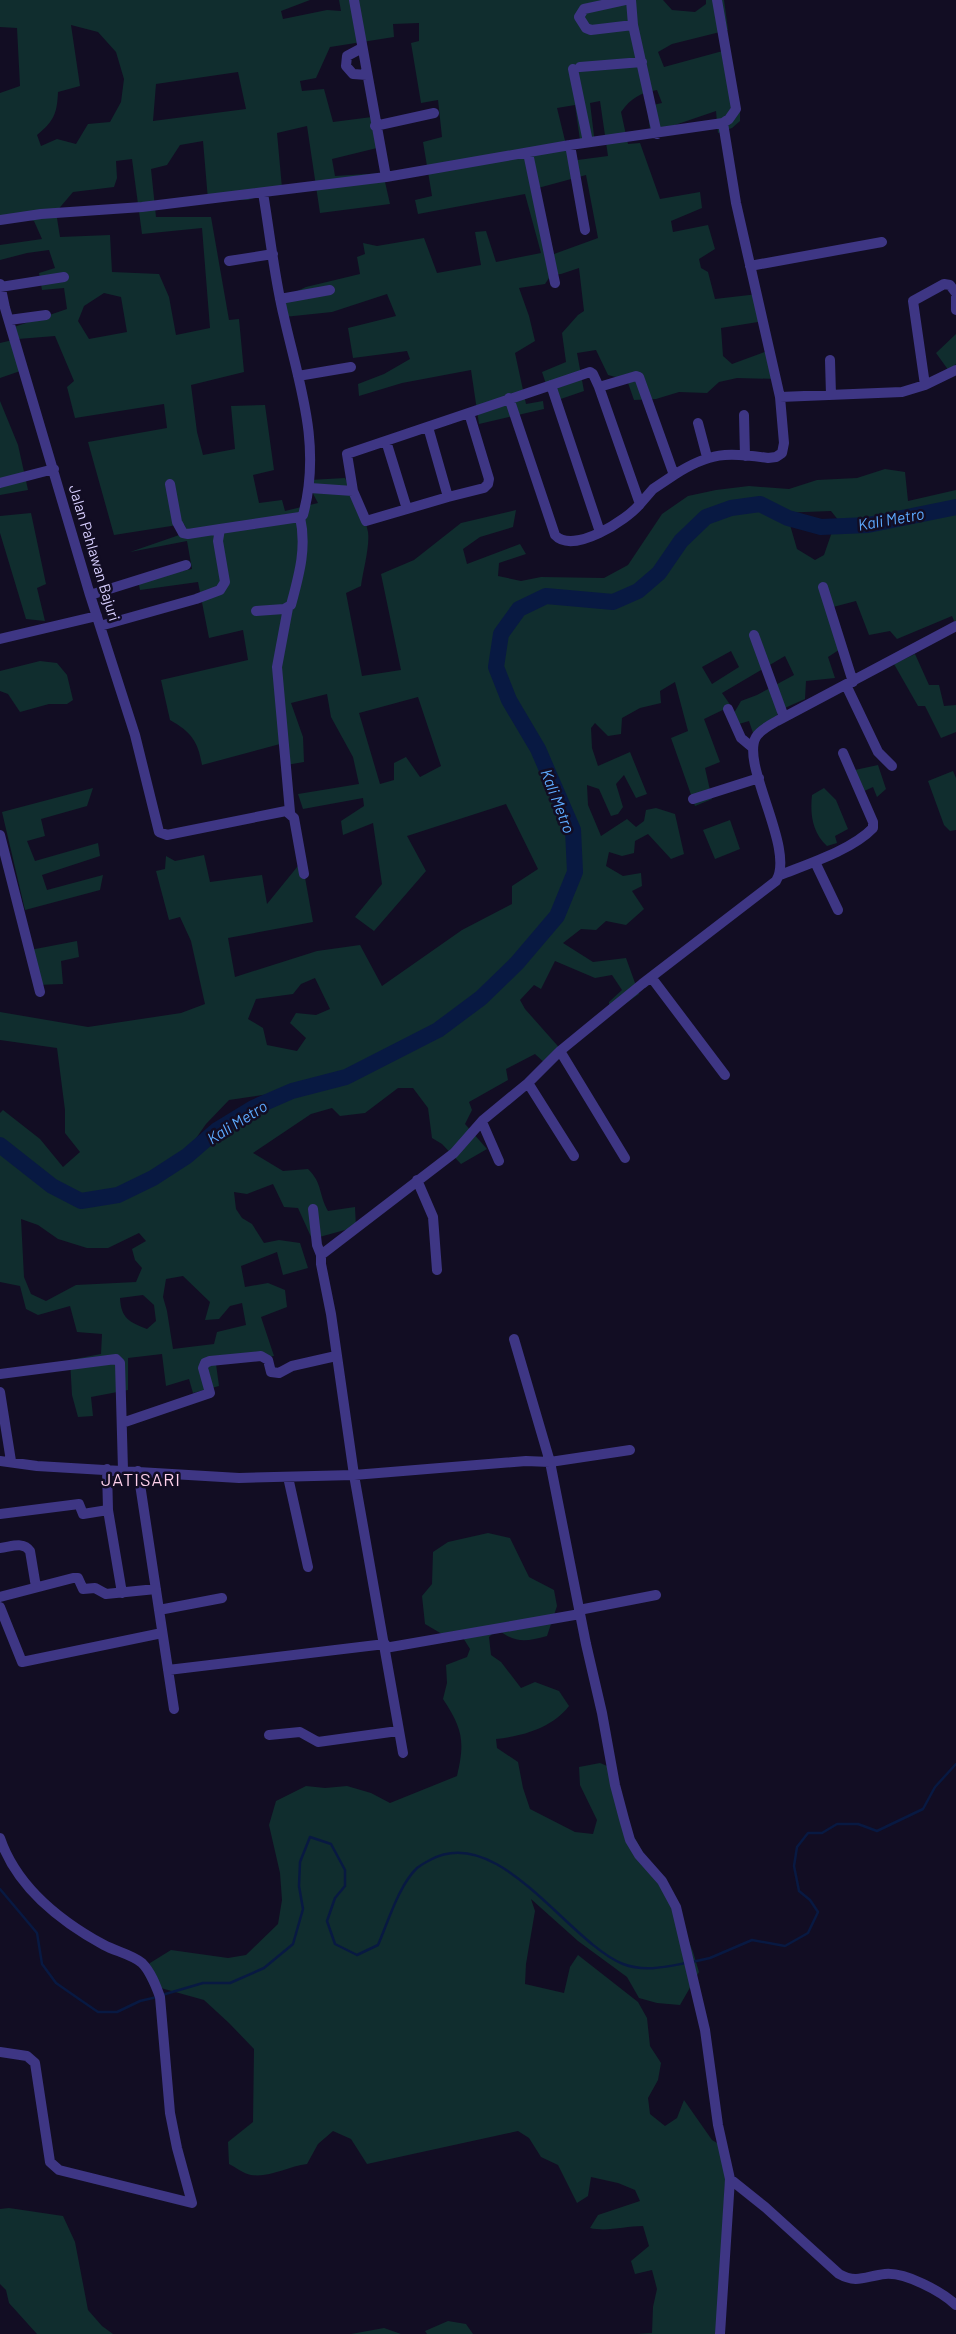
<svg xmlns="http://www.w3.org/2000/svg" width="956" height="2334" viewBox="0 0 956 2334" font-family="Barlow,sans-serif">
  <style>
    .green { fill: #102d2e; fill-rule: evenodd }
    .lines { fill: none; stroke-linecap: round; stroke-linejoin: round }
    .stream { stroke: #081942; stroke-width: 2.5 }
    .river { stroke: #081942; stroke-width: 16 }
    .minor { stroke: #3e3684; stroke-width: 10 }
    .labels { text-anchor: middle; stroke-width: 5; stroke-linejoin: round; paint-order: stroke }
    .street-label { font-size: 15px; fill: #d8cfff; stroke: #120d23 }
    .water-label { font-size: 16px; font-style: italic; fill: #5daaff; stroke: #120d23 }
    .quarter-label { font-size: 18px; letter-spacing: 1px; fill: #ffd1eb; stroke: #120d23 }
  </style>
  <rect width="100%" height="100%" fill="#120d23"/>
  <path class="green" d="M0,0H310L281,11L283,19L327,10L341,11L339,0H663L672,10L695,12L706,4V0H724L728,30L672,44L658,52L664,67L730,49L740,111V121L732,128L718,133L716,111L672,126L650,130L648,114L653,105L662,103L657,90C640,93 631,98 621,112L628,144L640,143L660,199L700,192L702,208L671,221L673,232L708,225L715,249L699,259L701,268L708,272L715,299L758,294L764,321L721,328L723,356L732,364L770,350L778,379L737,378L719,382L707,393L679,392L656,399L634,400L627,380L608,375L596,350L577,353L584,391L552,402L542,372L566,362L562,333L578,315L584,311L579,268L561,274L551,275L545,284L519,288L529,316L535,341L515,353L526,404L543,401L544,409L479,424L471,370L402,383L359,396L358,384L384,374L410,359L407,351L353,358L348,328L396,316L387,294L332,312L284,317L280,299L306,287L360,274L357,257L365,254L363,243L377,246L424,238L437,273L481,265L475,232L486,231L496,262L541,253L525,194L418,214L415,200L432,196L423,142L442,137L438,100L421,103L411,43L419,41V23L393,24L394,37L330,47L316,78L300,81L302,91L324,89L333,122L372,117L377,148L332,159L335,176L383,173L390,204L320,213L307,126L277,133L282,188L248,200H208L203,141L180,145L167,165L151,169L156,217H211L229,320L239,319L244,372L191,385L197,432L203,455L235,449L231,406L265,405L274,470L253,475L259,503L282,500L285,511L318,503L310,488V480L345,478C354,495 364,512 368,532C370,546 363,571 361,586L346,593L362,676L401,670L381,574L414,560L461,523L516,510L513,527L480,537L463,549L467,564L520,544L526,554L499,563L498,576L521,581L541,577L604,578L628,565L662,514L688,496L716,490L749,486L789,489L817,480L857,478L885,469L905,472L908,501L956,490V625L952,616L897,639L890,631L869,635L856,601L833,607L845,646L828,657L835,678L806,681L805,699L778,711L777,716L753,733L749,721L739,724L734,713L741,701L757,695L794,675L785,656L722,693L731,706L704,719L720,762L705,768L712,799L695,806L671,738L688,731L675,682L660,691L661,703L640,708L622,718L621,734L608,736L595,723L591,728L592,748L598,766L630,752L647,794L636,798L624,775L616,784L623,807L618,814L611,816L599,789L587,785L588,805L601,836L627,819L636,827L644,821L646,810L656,808L675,814L684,854L671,859L648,834L635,841L634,853L622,856L609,852L606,866L623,876L641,873L642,886L632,891L644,909L626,925L606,921L596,930L581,929L563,943L593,962L626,958L639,994L615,1011H609V1002L622,990L612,975L595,978L555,961L541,989L534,985L520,1000L525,1009L564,1053L547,1065L535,1054L506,1069L508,1080L469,1102L472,1110L465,1124L487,1149L461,1164L442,1144L432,1138L428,1108L413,1088H398L365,1113L340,1116L332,1108L311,1114L253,1153L283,1171L308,1169C323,1184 318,1193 328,1211L355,1207L356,1227L312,1239L298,1208L284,1207L273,1184L247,1194L234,1192L236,1209L242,1218L252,1224L264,1243L279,1240L300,1243L308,1268L283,1275L277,1252L241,1266L245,1287L268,1283L285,1290L287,1307L261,1317L274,1356L216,1364L219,1386L193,1393L189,1379L166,1386L162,1354L128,1358V1390L91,1397L93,1416L78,1417L72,1395L70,1360L101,1354L102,1334L77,1332L70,1306L38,1315L26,1309L20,1286L0,1282V1113L3,1110L40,1139L63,1167L80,1152L65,1133V1110L57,1048L0,1040V1012L88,1027L181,1013L205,1004L191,941L180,917L169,920L156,871L165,869L166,856L175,861L204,855L210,882L262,875L267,904L302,861L313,922L228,938L235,977L317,951L360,945L382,986L462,930L512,904V886L538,869L506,804L407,836L426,871L374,931L355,917L382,884L373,823L343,835L341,821L364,806L363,798L303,809L298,794L359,784L353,757L331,717L327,694L291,703L303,737L304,762L286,765L280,744L202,765C198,741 191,732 170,720L161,680L248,660L243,630L209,638L198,582L140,590L138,580L192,569L187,541L130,552L188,532L184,524L114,535L88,442L167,428L164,404L75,418L67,387L74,381L55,336L18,339L26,369L0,378V343L17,339L14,327L67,309L64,288L42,290L39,273L55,268L49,250L27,253L0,260V245L42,239L34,221L20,217L0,219V93L20,86L17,28L0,27ZM71,25L98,32L116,52L124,79L121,102L110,122L88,124L76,144L57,139L41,146L37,135C54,121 57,114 58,92L80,86ZM238,72L246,109L153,121L156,84ZM600,101L608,156L570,161L557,108L575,105L581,147L595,144L590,103ZM132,159L142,234L202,228L210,328L176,335L169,297L159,274L112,272L110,235L60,237L56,212L73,192L114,187L117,178L116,161ZM586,175L598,238L554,254L538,188ZM104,293L121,297L127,332L89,339L78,321L84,306ZM831,511L843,526H834L824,555L815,560L797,549L788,518L779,513ZM731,651L739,667L712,684L702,667ZM418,697L441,766L420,777L406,757L394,763V780L380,784L359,713ZM315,978L330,1009L316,1015L296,1013L290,1023L306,1038L297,1051L267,1045L263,1028L248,1019L256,999L293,994L301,984ZM290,1091L253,1108L217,1130L187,1156L185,1154L206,1124L229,1100ZM21,1219L38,1225L58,1239L87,1248H108L139,1233L146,1241L132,1249L135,1260L142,1268L136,1282L76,1285L46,1301L31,1294L24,1277ZM183,1276L210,1302L205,1320L219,1319L230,1306L242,1303L246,1325L217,1332L214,1344L173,1349L167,1311L163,1297L166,1279ZM143,1295L154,1305L156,1321L147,1329C129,1322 121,1318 120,1298Z
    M956,334V364L949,371L936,353Z
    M0,401L18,445L28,490L0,495Z
    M31,513L46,584L37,588L45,621L26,619L0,533V516Z
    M915,654L929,685H939L944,706L956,705V732L941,738L925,706H918L894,664Z
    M40,661L57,663L67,675L73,700L67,704H49L20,712L8,694L0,691V671Z
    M878,765L886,789L877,797L873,787L862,792L855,770Z
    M953,771L956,778V830L950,831L944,825L928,781Z
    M93,788L87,806L41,819L45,836L27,841L35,861L98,843L100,856L42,875L47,890L103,875L100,890L25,910L2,812Z
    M824,788L836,800L848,829L835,836L837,843L827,846C812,832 810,814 812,795Z
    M730,820L740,849L715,859L703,830Z
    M77,941L79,957L61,961L63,984L37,985L30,950Z
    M488,1533L510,1538L529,1577L554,1590L557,1606L547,1636C525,1642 515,1643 497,1629L489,1637L491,1655L501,1662L521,1688L535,1682L559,1691L569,1706C552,1728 523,1736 496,1739L497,1748L518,1762L523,1788L530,1809L575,1832L593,1834L597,1820L580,1785L579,1767L600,1763L612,1768L624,1819L680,1918L693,1952L699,1972L680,2005L657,2003L639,1998L627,1977L578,1941L531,1899L535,1911L526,1964L525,1984L564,1993L570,1967L578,1955L638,2002L647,2018L650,2046L661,2063L658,2080L648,2098L650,2114L665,2126L677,2118L684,2100L712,2140L722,2146L726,2164L717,2334H636L652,2333L653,2307L657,2289L652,2270L635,2274L631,2261L649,2246L643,2226C625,2226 607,2232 590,2228L598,2215L640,2201L635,2190L618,2183L591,2177L588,2196L577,2203L558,2165L541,2157L529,2138L518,2131L367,2164L351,2139L333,2131L318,2144L307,2164C289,2166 269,2178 251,2175C244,2174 235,2167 229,2164L228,2142L253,2122L254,2049L229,2023L204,2000L150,1985L144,1973L150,1963L171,1950L228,1958L246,1955L278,1924L282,1900L280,1873L269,1825L276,1801L306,1786L325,1788L347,1786L371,1793L390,1803L457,1776C465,1742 463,1729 443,1699L447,1683L446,1665L467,1657L470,1649L462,1636L442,1634L425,1624L422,1596L432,1584L433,1552L448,1542Z
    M9,2208L63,2216L75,2242L88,2310L102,2326L113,2334H37L9,2303L6,2290L0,2284V2209Z
    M448,2321L466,2324L473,2334H427L425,2331Z
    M384,2328L401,2334H351Z"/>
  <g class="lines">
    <path class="stream" d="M0,1889L37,1933L42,1964L56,1983L79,1999L98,2012H117L140,2001L157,1997
      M692,1962L710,1958L752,1940L785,1946L808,1933L818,1912L810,1900L799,1891L794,1866L797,1847L808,1833H822L837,1824H858L877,1831L923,1809L935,1787L956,1764
      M162,1995L203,1983H230L264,1968L293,1944L303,1909L299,1886L300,1862L310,1837L331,1844L345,1870V1886L335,1898L327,1921L335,1944L357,1955L378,1945C388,1922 399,1885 417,1868C421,1865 426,1862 430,1860C499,1822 568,1942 623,1964C644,1972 665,1967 686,1963"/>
    <path class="river" d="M0,1145L52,1186L81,1201L118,1195L153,1178L187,1156L217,1130L253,1108L292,1091L346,1077L438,1030L481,998L517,963L557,916L575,872L573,830L538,749L509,700L496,667L501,634L519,609L546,596L613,602L638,591L659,573L681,541L706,517L731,508L760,504L788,518L821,527L868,525L956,507"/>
    <path class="minor" d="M625,0L584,9L579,17L586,28L591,30L633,25L657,134
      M631,0L633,25
      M362,48L347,56L346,66L353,74L367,75
      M580,67L642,62
      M573,69L588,142
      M375,126L434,113
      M570,145L585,230
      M528,153L555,283
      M386,177L570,145L723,123L729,119L736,109L717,0
      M0,220L41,214L142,207L386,177L354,0
      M229,261L273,254
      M750,266L882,242
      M0,284L5,308L90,595L135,735L159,832L167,835L286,811L294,818L304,874
      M0,287L64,277
      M956,297V310
      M280,299L330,290
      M9,320L46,315
      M830,360L831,395
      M298,376L351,367
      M551,385L600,532
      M925,385L913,301L944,284L950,285L956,293
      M599,387L636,376L639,377L674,475C710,452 727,452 768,458L776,457L782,453L784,443L780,397L736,203L723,123
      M780,397L902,392L925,385L956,370
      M744,415L745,456
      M698,423L707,457
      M428,427L448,497L366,521L353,491L347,454L590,372L593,374L599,387L640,504C627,520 573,555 555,535L509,398
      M386,441L407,509
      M0,483L54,469
      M170,484L177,522L183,533L188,534L220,529
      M310,488L353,491
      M448,497L484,488L488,484L489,479L469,413
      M640,504L653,489L674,475
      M823,587L853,682
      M90,595L186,565
      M288,608L277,667L290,812
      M256,611L284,609L291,605C299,575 307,548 300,517
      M100,626L196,599L220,590L225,582L218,541L220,529L300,517L303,515C322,445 299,384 284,317C274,276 270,234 263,193
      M754,635L784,717
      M0,639L97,616
      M846,685L878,752L892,766
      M728,709L741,738L753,748
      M693,799L759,778
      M0,835L40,992
      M815,862L838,910
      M780,875C808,864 852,850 873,828V822L843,753
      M651,977L725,1075
      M560,1051L625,1158
      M528,1083L574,1156
      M482,1122L499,1161
      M417,1180L433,1217L437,1270
      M313,1209L317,1245L321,1255
      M514,1339L550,1462L630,1450
      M0,1374L116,1359L120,1363L123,1470
      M0,1392L11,1461
      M122,1423L210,1393L203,1368L205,1363L210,1361L261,1356L268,1360L271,1372L279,1373L292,1366L336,1356
      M0,1461L37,1466L239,1478L354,1475L526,1461L550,1462L586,1644L602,1713L615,1785L624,1819L630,1840L639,1855L662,1881L676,1907L705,2030L718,2125L730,2179L720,2334
      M138,1471L174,1709
      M288,1477L308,1567
      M108,1510L122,1593
      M0,1514L79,1504L83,1514L108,1510L107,1469
      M0,1548C11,1547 23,1541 30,1551L36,1587
      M0,1597L73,1578H78L83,1589L95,1588L106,1594L156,1589
      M0,1607L22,1662L162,1633
      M159,1610L222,1598
      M579,1610L656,1595
      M385,1648L580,1614
      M168,1670L385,1644
      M269,1735L300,1732L318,1742L398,1731
      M403,1753L354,1475L331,1314L321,1264V1255L454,1153L483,1120L528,1083L560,1051L642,984L776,881C796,850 740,764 756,737C760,730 770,725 777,721L956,626
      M0,1838C17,1888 60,1921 104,1945C115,1951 133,1955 142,1963C151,1972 156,1986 160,1997L170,2113L177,2148L192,2203
      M0,2052L27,2056L35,2063L50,2162L59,2170L192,2203
      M730,2179L765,2207L839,2274C857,2284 866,2276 885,2274C905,2272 941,2291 956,2305"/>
  </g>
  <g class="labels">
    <g class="street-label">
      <text transform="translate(94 553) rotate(73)" y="5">Jalan Pahlawan Bajuri</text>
    </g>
    <g class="water-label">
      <text transform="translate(891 519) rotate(-10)" y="6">Kali Metro</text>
      <text transform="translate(558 801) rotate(69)" y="6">Kali Metro</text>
      <text transform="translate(237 1122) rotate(-32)" y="6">Kali Metro</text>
    </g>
    <g class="quarter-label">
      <text x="141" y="1486">JATISARI</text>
    </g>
  </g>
</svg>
